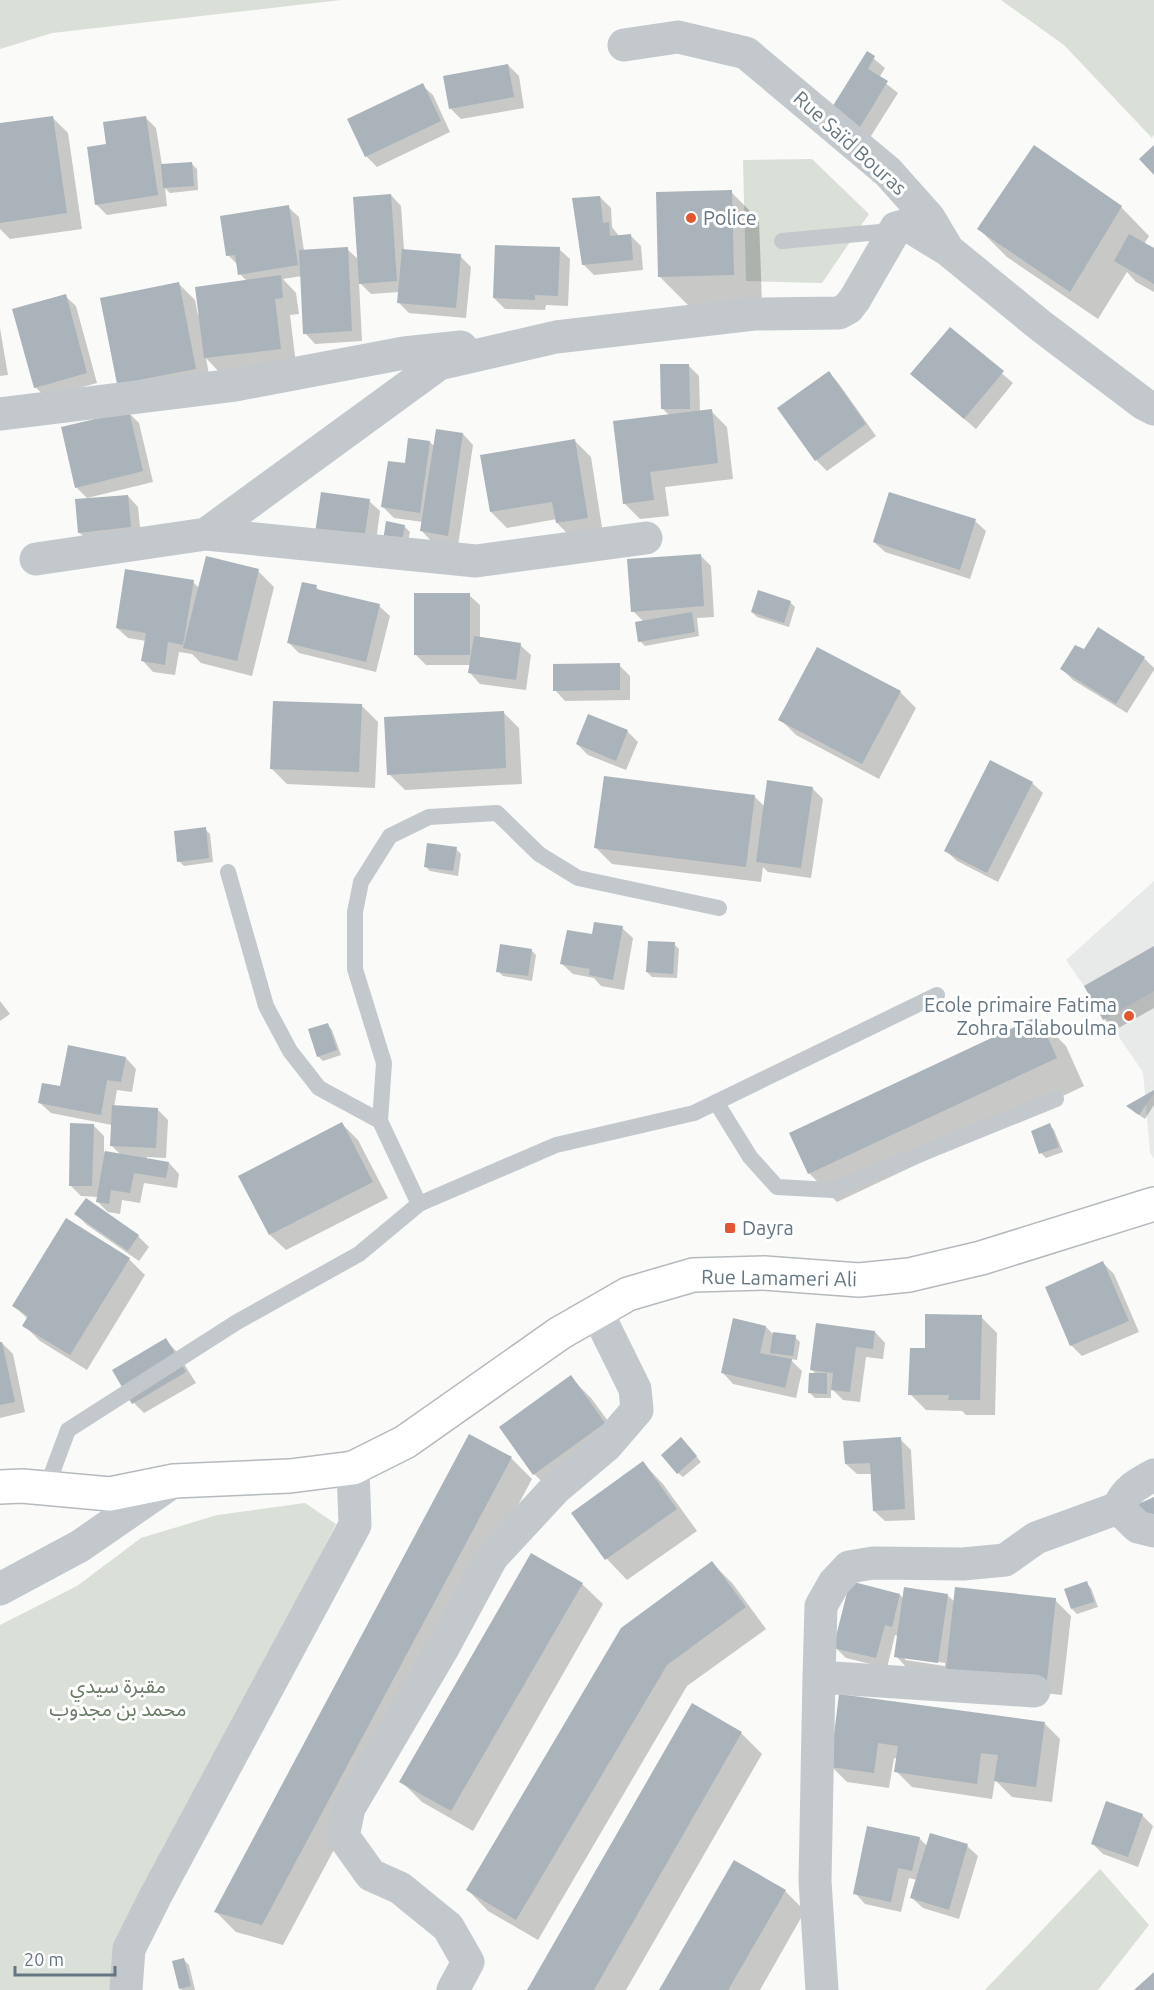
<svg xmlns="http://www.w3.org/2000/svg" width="1154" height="1990" viewBox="0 0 1154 1990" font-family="Ubuntu,'Noto Sans Arabic',sans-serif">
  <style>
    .built { fill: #e8e9e9 }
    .green { fill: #dadfd7 }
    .shadow { fill: #0003; fill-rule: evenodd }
    .building { fill: #aab3b9 }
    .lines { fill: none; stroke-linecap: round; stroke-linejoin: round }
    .primary-casing { stroke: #b5babe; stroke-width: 36 }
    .lane { stroke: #c3c8cc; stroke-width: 16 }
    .street { stroke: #c3c8cc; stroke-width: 33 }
    .primary { stroke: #fff; stroke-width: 33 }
    .poi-dot { fill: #e4572e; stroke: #fff; stroke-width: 2 }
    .labels { text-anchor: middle; stroke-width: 6; stroke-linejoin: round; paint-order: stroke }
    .street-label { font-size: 20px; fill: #657683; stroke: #fff }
    .poi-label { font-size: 20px; fill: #657683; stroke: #fff; text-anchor: start }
    .park-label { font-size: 20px; fill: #687a64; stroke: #fff }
  </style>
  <rect width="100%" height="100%" fill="#fafaf8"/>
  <path class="built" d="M1154,881V1159L1150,1152L1143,1072L1066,960Z"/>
  <path class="green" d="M0,0H341L52,33L0,49Z
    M1001,0H1154V134L1152,138L1064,45Z
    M812,159L869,214L822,283L746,281L743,160Z
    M305,1503L336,1524L129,1933L110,1990H0V1625L77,1586L141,1538L217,1515Z
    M1100,1869L1149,1925L1098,1990H985Z"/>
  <path class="shadow" d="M867,53L885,68L879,78L898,93L866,144L839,127Z
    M508,65L519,76L524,108L461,119L451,109Z
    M422,85L433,95L450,132L377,167L366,156Z
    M52,117L68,133L82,229L10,239L0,229V125Z
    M146,118L156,128L162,165L192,164L197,169L198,190L170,193L165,188L167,206L107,215L96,204L107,146Z
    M731,192L759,220L762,303L688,305L660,277Z
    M391,195L401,206L404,250L460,256L471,267L466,318L409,313L398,302L399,292L371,294L359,282L362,341L315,344L305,333L302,276L283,279L296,293L299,314L290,315L296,364L221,374L206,358L211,385L118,384L179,284L195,300L198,315H200L247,281L240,274L239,266L228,255L288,207L299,217L304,251L347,249L359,260Z
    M600,197L611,208L612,227L619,236L630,235L641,246L643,270L594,275L583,264Z
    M1121,207L1149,236L1144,244L1154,249V292L1136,282L1127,272L1098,319L1007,257L979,229Z
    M559,249L570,259L568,306L546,305L545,310L505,309L494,298Z
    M65,296L76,306L97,383L46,397L35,387Z
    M0,328L8,375L0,376Z
    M950,329L1013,383L976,429L912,374Z
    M689,366L699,376L700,412L711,411L727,427L733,479L665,487L669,516L640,519L624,503L670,416L663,409Z
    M829,373L839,384L876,436L827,471L816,460Z
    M128,412L139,423L153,482L87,498L76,487Z
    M463,434L473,445L458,546L432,542L422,531L423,522L394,518L383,507L406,465L430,442L435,447Z
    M575,441L591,457L603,534L573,539L557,523V519L507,528L491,512Z
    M128,496L138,507L141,538L90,543L79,532Z
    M369,501L380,511L374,557L326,550Z
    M975,521L986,531L970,579L885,552L874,542Z
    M387,523L405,527L410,532L405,555Z
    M700,555L711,566L714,617L697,618L699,636L645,646L640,641L644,622L633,611Z
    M258,571L274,587L252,676L201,663L192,654L179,652L175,675L153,672L143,661L146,641L128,638L117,628L193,582L199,588Z
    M316,587L321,592L379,606L390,616L376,672L299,653L289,643Z
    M469,595L480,605V639L520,645L531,655L526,690L480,684L470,673L471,665H426L416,655Z
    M790,602L795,607L789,627L757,617L752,612Z
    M1098,629L1144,658L1154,668V670L1127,713L1073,680L1062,669L1084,651Z
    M619,665L630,676V700L565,701L555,690Z
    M900,692L916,708L879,779L796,735L780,719Z
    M362,706L378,722L375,788L287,784L271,768Z
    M503,712L519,728L522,784L405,790L389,774Z
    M627,731L638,742L626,770L588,755L577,744Z
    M1032,783L1043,793L998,882L957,861L946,851Z
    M812,788L823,799L811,878L768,872L763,867L761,882L612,864L596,848L755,797L765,807Z
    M205,829L210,834L213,862L184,866L179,861Z
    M456,849L461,854L458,876L430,871L425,866Z
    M622,928L633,938L624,990L601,986L594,978L573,974L562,964L594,935Z
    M674,944L679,949L677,978L652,977L647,972Z
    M1154,948V1008L1115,1030L1104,1019Z
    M531,950L536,955L532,981L503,976L498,971Z
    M0,1001L10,1014L0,1021Z
    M1038,1018L1066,1046L1084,1086L837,1202L809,1173Z
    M327,1024L332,1030L341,1055L323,1061L318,1056Z
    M126,1058L136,1069L132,1092L117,1090L114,1107L157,1109L168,1120L166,1158L147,1157V1159L169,1163L179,1174L177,1188L144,1183L140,1203L122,1200L120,1214L108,1212L97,1201L98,1197L81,1196L71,1186L93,1125L104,1136V1152L121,1155L111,1145L112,1125L51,1113L40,1103L62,1088Z
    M1154,1092V1105L1145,1119L1133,1111Z
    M342,1124L358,1140L388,1198L286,1250L270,1235Z
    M1050,1125L1054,1130L1063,1152L1046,1158L1041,1153Z
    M86,1200L138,1236L149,1247L139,1261L87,1225L76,1214Z
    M129,1259L145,1275L87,1370L40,1341L24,1325L28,1319L14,1306Z
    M1103,1263L1114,1274L1139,1332L1082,1356L1071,1345Z
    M981,1317L997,1333L995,1415H966L962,1411L926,1410L910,1394L926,1350Z
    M766,1327L774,1335L795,1337L800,1342L797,1360L790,1359L802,1371L796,1398L733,1384L723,1373Z
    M875,1332L885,1343L883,1359L866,1357L860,1402L843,1400L831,1388V1398H815L810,1393L817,1375L812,1370Z
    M166,1340L176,1351L196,1383L144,1413L134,1403Z
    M2,1343L13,1354L25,1412L0,1418V1344Z
    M570,1377L591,1398L625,1444L555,1494L534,1474Z
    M470,1436L512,1459L532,1479L283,1945L236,1932L215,1911Z
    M900,1439L911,1450L915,1520L885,1521L874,1511L872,1474H857L846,1464Z
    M686,1444L701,1462L683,1477L678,1473Z
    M643,1463L663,1484L697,1531L627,1580L607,1559L573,1513Z
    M712,1563L733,1584L766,1629L687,1686L538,1940L488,1911L468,1890Z
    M1086,1583L1091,1588L1098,1607L1077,1614L1072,1609Z
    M582,1584L603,1604L473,1831L422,1802L401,1781Z
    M900,1595L904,1599L947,1595L955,1602L1055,1600L1071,1616L1062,1695L963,1685L906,1667L896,1656L898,1636L895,1635L887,1668L846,1658L835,1647ZM905,1657L945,1663V1666L905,1660Z
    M841,1696L1044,1723L1060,1739L1052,1802L1012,1797L995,1780L992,1799L912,1787L896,1771L898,1759L894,1758L889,1788L847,1782L831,1766Z
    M693,1705L741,1733L762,1754L626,1990H529Z
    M1142,1815L1153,1826L1138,1867L1103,1854L1092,1843Z
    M919,1838L927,1846H967L978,1856L959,1919L923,1908L912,1898L917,1880L909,1878L901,1912L865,1904L855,1893Z
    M785,1891L805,1911L760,1990H660Z
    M184,1960L189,1965L195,1990H182L180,1988Z"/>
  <path class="building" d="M867,51L875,56L868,69L888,81L855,135L826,117Z
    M508,64L514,97L449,109L443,76Z
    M423,83L441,121L365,157L347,119Z
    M53,116L67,213L0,223V123Z
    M146,116L158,195L95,205L87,147L106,144L103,122Z
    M1034,145L1122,206L1070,292L977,229Z
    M1154,145V175L1139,159Z
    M192,162L194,186L163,188L161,164Z
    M732,190L734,275L658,277L656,192Z
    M391,194L397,281L359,284L353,197Z
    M600,196L603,223L609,222L610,236L631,234L633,260L582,265L572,198Z
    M289,205L298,265L238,275L235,255L226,256L220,216Z
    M1129,234L1154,248V284L1114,261Z
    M495,245L560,247L558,296L535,295V300L493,298Z
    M348,247L352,331L303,334L299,250Z
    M402,249L461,254L456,308L397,303Z
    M281,275L283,298L275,299L281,349L204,358L195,287Z
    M179,282L196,369L117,384L100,298Z
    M66,294L87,373L34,388L12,309Z
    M950,327L1004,371L964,419L910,374Z
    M660,364H689L690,409H661Z
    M829,371L866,424L815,461L777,408Z
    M712,409L718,463L650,472L654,500L623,504L613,421Z
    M129,411L143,471L75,488L61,427Z
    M436,429L463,433L448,536L420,531Z
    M408,438L430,441L420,513L381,507L388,461L405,463Z
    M575,439L588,518L556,523L552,502L490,512L480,455Z
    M321,492L370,499L363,547L314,540Z
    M889,492L976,519L960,570L873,542Z
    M128,495L131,527L78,533L75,499Z
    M386,521L405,525L400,550L382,547Z
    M701,554L704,606L631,612L627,559Z
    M206,556L259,569L237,661L183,648Z
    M125,569L194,580L183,645L168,642L165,665L141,661L146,633L116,628Z
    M302,582L317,585L316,589L380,604L366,662L287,643Z
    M758,590L791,601L784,623L751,612Z
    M414,593H470V655H414Z
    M692,612L695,632L638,642L635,622Z
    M1098,627L1145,657L1116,704L1060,669L1075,645L1084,649Z
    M474,636L521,643L516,680L468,673Z
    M817,647L901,691L862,764L778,720Z
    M620,663V690L553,691V664Z
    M273,701L362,704L359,772L270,769Z
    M504,711L506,768L387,775L384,717Z
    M588,714L628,730L616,761L576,744Z
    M990,760L1033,782L987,873L944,851Z
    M604,776L755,795L746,867L594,848Z
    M767,780L813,787L801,868L756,862Z
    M206,827L209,858L177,862L174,831Z
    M427,843L457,847L453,871L424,867Z
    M594,922L623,926L613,980L589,975L590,969L560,964L567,930L592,934Z
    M648,941L675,942L673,974L646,972Z
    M500,944L532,949L528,976L496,972Z
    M1154,946V991L1103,1020L1084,986Z
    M1038,1016L1057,1058L808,1174L789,1133Z
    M328,1023L337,1050L317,1057L308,1029Z
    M68,1045L126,1057L121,1082L107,1080L101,1115L38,1103L42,1083L60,1086Z
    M1154,1090V1093L1139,1115L1126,1106Z
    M112,1105L158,1108L156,1148L110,1146Z
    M342,1122L373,1182L269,1235L238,1176Z
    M70,1123L94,1124L92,1186H69Z
    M1050,1123L1059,1147L1039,1154L1031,1131Z
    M105,1151L169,1162L166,1178L134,1173L130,1193L111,1190L109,1204L96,1202Z
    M86,1198L139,1235L128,1251L74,1214Z
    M66,1218L130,1258L70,1355L22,1326L28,1316L12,1306Z
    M1103,1261L1129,1321L1070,1346L1045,1287Z
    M925,1314L982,1315L980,1400H948L949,1395H908L910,1348H925Z
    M733,1318L766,1326L760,1353L792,1359L785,1388L721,1373Z
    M816,1323L875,1331L873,1349L856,1347L850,1392L831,1390L833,1373L810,1370Z
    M773,1332L796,1335L793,1356L770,1353Z
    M166,1338L186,1372L132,1404L112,1370Z
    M0,1342H2L15,1402L0,1405Z
    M809,1373H827V1394L808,1393Z
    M571,1375L605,1423L533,1475L499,1427Z
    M469,1434L512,1457L262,1925L214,1912Z
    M681,1437L697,1456L677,1474L661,1455Z
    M901,1437L905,1509L873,1511L870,1463L845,1464L843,1441Z
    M643,1461L677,1509L605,1560L571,1513Z
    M1154,1497V1524L1127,1509Z
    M531,1553L583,1583L451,1811L399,1782Z
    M712,1561L746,1607L667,1665L516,1920L466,1890L621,1628Z
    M850,1581L900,1594L892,1627L885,1625L876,1658L833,1648Z
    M1087,1581L1094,1602L1071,1609L1064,1589Z
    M904,1587L948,1594L938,1663L894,1657Z
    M955,1587L1056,1598L1047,1680L946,1669Z
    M839,1694L1045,1722L1036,1787L994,1781L998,1755L981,1753L977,1784L894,1772L898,1746L878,1743L874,1773L830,1767Z
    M692,1703L742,1732L594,1990H527Z
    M1106,1801L1143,1814L1128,1857L1091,1844Z
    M867,1826L920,1837L912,1871L898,1868L891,1902L853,1894Z
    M930,1833L968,1844L949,1910L910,1898Z
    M734,1860L786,1890L728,1990H659Z
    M184,1958L191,1986L179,1989L172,1961Z
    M1154,1972V1990H1134Z"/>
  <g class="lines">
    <g class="primary-casing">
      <path id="primary" d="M0,1487L22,1486L110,1494L174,1481L290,1476L353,1468L405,1442L560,1333L628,1294L693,1275L764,1273L859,1280L909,1275L981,1258L1154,1204"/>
    </g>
    <path class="lane" d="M782,241L880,232L894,228
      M228,872L266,1006L290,1051L319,1088L380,1121
      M716,1102L750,1157L777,1187L832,1190L1056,1099
      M419,1204L380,1121L384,1063L355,969V912L361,882L390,836L429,817L497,813L539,854L578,878L719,908
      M46,1489L68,1430L237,1322L359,1254L419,1204L556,1145L694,1113L937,995"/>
    <path class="street" d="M624,45L678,37L746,53L888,172L929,218L948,250L1041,326L1144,404L1154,409
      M0,414L235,385L404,353L461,347
      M646,538L476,561L206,534L439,364L556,337L754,314L839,313L848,308L855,299L896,228L907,225L948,250
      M36,559L206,534
      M1154,1475C1137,1484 1126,1490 1118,1508L1138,1527L1154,1531
      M0,1589L80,1546L174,1481
      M819,1677L1034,1691
      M126,1990L129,1949L155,1897L355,1525L353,1468
      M453,1990L468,1962L448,1927L400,1888L371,1875L343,1836L349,1808L443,1648L492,1557L555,1489L606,1446L637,1410L635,1389L597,1312
      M822,1990L815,1881L819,1677L821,1606L834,1583L849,1567L873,1563L963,1564L1005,1560L1036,1538L1118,1508"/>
    <use href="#primary" class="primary"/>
  </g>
  <g class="poi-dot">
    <circle cx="691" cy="218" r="6"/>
    <circle cx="1129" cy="1016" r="6"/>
    <rect x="724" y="1222" width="12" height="12" rx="3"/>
  </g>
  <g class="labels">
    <g class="street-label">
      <text transform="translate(850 143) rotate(42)" y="7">Rue Saïd Bouras</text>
      <text transform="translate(779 1278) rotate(1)" y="7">Rue Lamameri Ali</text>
    </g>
    <g class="poi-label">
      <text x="703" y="225">Police</text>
      <text x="1117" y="1012" text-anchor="end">Ecole primaire Fatima<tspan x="1117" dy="23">Zohra Talaboulma</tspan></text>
      <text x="742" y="1235">Dayra</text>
    </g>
    <g class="park-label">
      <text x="118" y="1693">مقبرة سيدي<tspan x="118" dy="23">محمد بن مجدوب</tspan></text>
    </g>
  </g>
  <path d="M15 1966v9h100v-9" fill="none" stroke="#657683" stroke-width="3"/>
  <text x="24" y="1966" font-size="18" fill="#657683" stroke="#ffffff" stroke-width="4.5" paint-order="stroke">20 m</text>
</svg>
